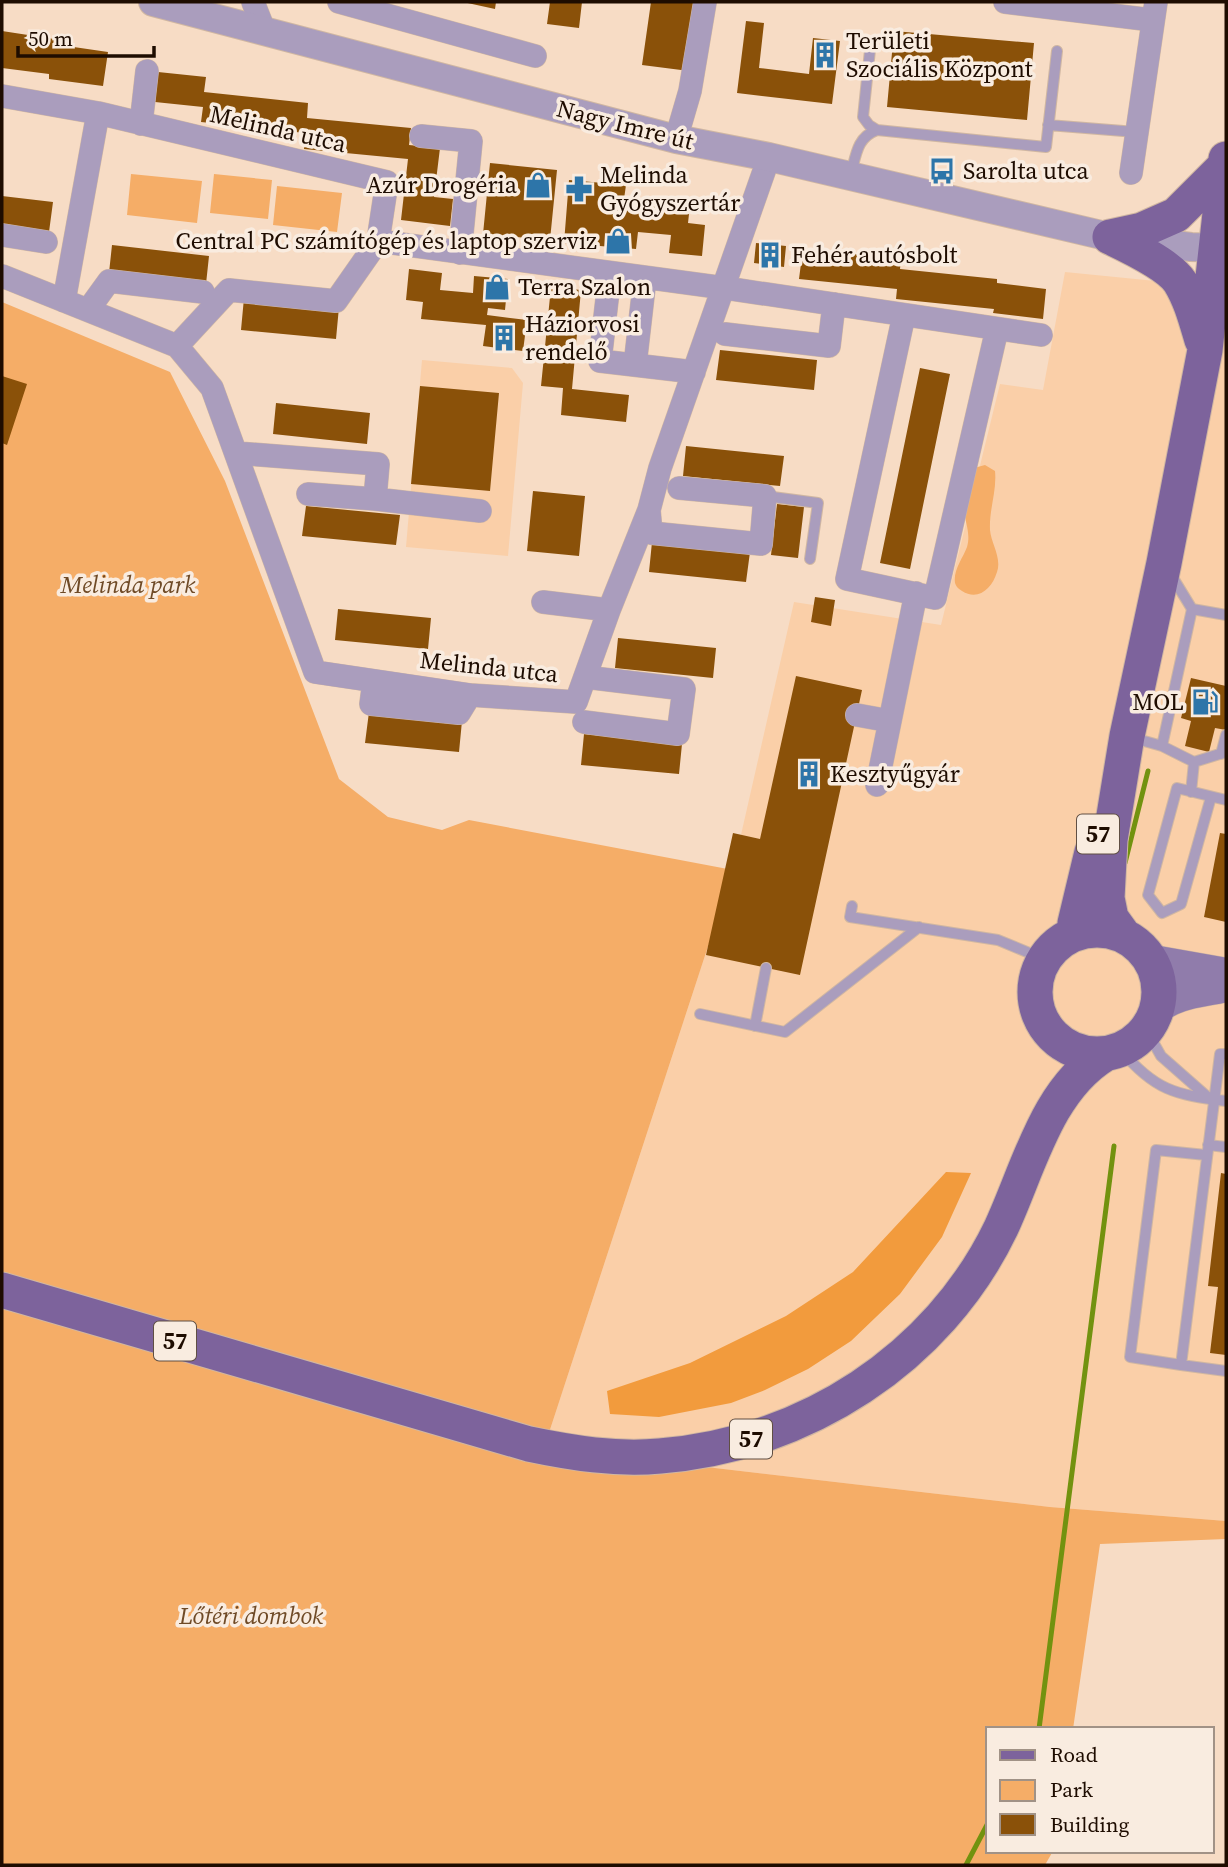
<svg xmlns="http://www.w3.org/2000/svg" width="1228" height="1867" viewBox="0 0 1228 1867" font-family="'Source Serif 4',serif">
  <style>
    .built { fill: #facfa8 }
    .green { fill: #f5ad67 }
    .forest { fill: #f29b3d }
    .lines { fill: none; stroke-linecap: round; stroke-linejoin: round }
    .stream { stroke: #72920f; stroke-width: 5 }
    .building { fill: #8a5109 }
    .service-casing { stroke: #d0b7a2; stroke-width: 12 }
    .minor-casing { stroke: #d0b7a2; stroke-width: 24 }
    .tertiary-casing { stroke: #d0b7a2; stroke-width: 30 }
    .secondary-casing { stroke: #d0b7a2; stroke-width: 33 }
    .primary-casing { stroke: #d0b7a2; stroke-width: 37 }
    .service { stroke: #aa9dbd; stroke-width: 10 }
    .minor { stroke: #aa9dbd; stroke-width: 23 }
    .tertiary { stroke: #aa9dbd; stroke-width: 28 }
    .secondary { stroke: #907cab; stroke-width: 32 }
    .primary { stroke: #7d639c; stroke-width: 35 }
    .labels { text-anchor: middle; stroke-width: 7; stroke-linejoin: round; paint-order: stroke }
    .shield { fill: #f9ece0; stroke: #604f43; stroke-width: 2 }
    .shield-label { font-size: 23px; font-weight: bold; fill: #1e0c00 }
    .poi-label { font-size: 24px; fill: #1e0c00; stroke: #f9ece0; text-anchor: start }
    .street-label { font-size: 24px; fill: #1e0c00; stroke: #f9ece0 }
    .park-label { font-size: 24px; font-style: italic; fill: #6f4a26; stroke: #f9ece0 }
  </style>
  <rect width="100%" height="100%" fill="#f7dcc5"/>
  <path class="built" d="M1065,272L1226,288V1521L1050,1507L544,1448L733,870L794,602L941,625L1000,384L1043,390Z
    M422,360L512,368L523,383L508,556L406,547Z"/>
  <path class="green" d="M131,174L202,181L197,223L127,215Z
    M214,174L272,180L268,219L210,213Z
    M277,186L342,193L337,232L273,225Z
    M2,302L170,372L225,481L339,779L388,817L442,830L469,820L733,870L544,1448L1050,1507L1226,1521V1539L1100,1544L1073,1729H988V1851H1053L1045,1865H2Z
    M985,465L995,471C997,491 989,509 990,530C991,543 1002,558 997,572C992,589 978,601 962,591C958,588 957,588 955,583C953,570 963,558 967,547C971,534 965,522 964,510C963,497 971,480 974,468Z"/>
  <path class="forest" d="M946,1172L971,1173L942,1237L900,1294L851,1341L808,1369L765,1390L731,1403L659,1417L610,1414L607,1391L690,1363L786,1316L853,1272Z"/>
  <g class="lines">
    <path class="stream" d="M1125,863L1148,771
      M1039,1729L1114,1146
      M966,1865L988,1823"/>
  </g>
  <path class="building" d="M463,2H496L495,9Z
    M550,2H582L579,28L547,24Z
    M651,2H699L689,71L642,65Z
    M746,21L764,23L759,68L809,74L813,38L840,41L832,104L737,93Z
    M2,31L54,39L53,44L108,52L103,86L49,79V74L2,68Z
    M894,31L1034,43L1027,120L887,107Z
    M158,72L206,77L204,92L308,103L307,118L411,128L409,145L440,148L434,197L453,199L450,226L401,220L408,159L304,149L305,133L201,122L203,107L155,102Z
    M490,163L557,170L550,240L483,234Z
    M569,180L626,185L624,199L690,205L688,223L705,225L702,256L669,253L671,235L638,232L636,249L564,243Z
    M2,196L53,202L49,232L2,226Z
    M756,243L786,246L784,267L754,263Z
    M112,245L209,256L206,284L109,273Z
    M803,248L901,259L900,269L997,279V283L1046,289L1043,319L993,313L994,309L896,299L897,289L799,279Z
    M409,269L442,273L440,290L473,293L474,276L508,279L505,310L488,308L487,315L527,320L523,351L483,346L486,325L421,319L423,302L406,300Z
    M551,287L581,290L572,389L629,395L626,422L561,415L563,388L541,386Z
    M244,298L339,307L336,339L241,330Z
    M720,350L817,360L814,390L716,380Z
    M920,368L950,374L910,569L880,563Z
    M2,376L27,384L7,445L2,443Z
    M420,386L499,393L490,491L411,484Z
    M276,403L370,413L367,444L273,434Z
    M686,446L784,456L780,486L683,476Z
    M533,491L585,496L579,556L527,551Z
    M777,504L804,507L798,558L771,555Z
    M306,506L400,515L396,545L302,536Z
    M652,542L750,552L746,582L649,572Z
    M815,597L835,600L831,626L811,622Z
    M338,609L431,618L428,649L335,640Z
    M618,638L716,648L713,678L615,668Z
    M796,676L862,690L800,975L706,955L733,833L760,839Z
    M1191,678L1226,686V730L1215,728L1209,752L1185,746L1191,721L1181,718Z
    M369,712L462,721L459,752L365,743Z
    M584,734L682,744L679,774L581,765Z
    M1220,833L1226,834V922L1204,917Z
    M1221,1173L1226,1174V1355L1210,1353L1218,1287L1208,1286Z"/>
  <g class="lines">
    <g class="service-casing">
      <path id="service" d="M870,50L863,117L869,125L877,130
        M1048,125L1136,132
        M851,174C856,155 857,137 877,130L1046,147L1057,51
        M765,496L818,503L810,559
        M1192,609L1226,615
        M1130,737L1162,746L1194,762L1226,752
        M1162,746L1192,609L1170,573
        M1221,754L1226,735
        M1191,792L1194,762
        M1211,797L1181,904L1162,913L1148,895L1177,788L1226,800
        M852,906L850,917L998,940L1044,959
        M700,1014L785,1032L919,927
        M1152,1019V1040L1161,1056L1211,1100
        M755,1026L766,968
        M1120,1049C1154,1090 1175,1095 1226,1101
        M1208,1145L1226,1147
        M1206,1155L1156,1150L1130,1357L1181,1365L1220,1054H1226
        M1181,1365L1226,1371"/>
    </g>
    <g class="minor-casing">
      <path id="minor" d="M253,2L264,30
        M339,2L535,56
        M1005,2L1152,20
        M2,96L98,113L387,182L378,241
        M141,124L147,71
        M421,136L471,141L460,253
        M676,139L690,91L705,2
        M1131,173L1156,2
        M2,235L46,242
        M610,273L600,361L694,372
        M2,276L177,346L212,388L315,672L470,695L576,702L609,610L649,510L660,468L769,157
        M64,301L98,113
        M88,310L109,281L203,292
        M904,315L847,579L935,598L997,329
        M725,334L829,346L834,304
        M177,346L229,290L336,301L378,241L732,289L1041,335
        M635,365L645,278
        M236,453L378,464L375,499L308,494
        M375,499L480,511
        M649,510L651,533L761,544L765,496L679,488
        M543,602L609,610
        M374,681L371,704L459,713L470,695
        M857,715L890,721L916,593
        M584,722L678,734L684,689L585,677
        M877,785L890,721"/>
    </g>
    <g class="tertiary-casing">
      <path id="tertiary" d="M153,2L676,139L769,157L1110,237L1191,247L1217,248"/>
    </g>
    <g class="secondary-casing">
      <path id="secondary" d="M1143,951L1153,961L1226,974
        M1157,1008C1177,992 1201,992 1226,986"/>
    </g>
    <g class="primary-casing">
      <path id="primary" d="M1110,237C1129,246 1169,265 1180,282C1191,300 1196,320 1202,340
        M1110,237L1142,230L1176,215L1225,166
        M1035 992a62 62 0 1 1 124 0a62 62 0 1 1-124 0Z
        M1076,933L1075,923L1092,852
        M1124,936L1111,918L1107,898L1110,840L1127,736L1164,563L1205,350L1226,159
        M2,1290L529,1444C572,1453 616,1460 660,1456C804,1445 938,1359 1001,1228C1029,1168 1046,1090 1105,1054"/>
    </g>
    <use href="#service" class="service"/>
    <use href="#minor" class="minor"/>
    <use href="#tertiary" class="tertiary"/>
    <use href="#secondary" class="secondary"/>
    <use href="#primary" class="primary"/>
  </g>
  <defs>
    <g id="building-bare" transform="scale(2.1)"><path d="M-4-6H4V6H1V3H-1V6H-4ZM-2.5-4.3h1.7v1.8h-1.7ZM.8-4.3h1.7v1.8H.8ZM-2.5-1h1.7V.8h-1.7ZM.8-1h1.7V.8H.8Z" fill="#2d75a9" stroke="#f9ece0" stroke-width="2.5" paint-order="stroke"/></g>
    <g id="bus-bare" transform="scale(2.1)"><path d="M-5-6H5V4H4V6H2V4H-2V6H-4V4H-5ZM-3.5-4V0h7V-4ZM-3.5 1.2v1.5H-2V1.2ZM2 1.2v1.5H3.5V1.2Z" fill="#2d75a9" stroke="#f9ece0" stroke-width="2.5" paint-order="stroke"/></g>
    <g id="shop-bare" transform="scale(2.1)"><path d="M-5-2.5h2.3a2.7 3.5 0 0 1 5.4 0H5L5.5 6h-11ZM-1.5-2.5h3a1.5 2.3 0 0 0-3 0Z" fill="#2d75a9" stroke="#f9ece0" stroke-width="2.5" paint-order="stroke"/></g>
    <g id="pharmacy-bare" transform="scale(2.1)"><path d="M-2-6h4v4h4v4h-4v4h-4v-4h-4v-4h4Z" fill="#2d75a9" stroke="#f9ece0" stroke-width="2.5" paint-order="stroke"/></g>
    <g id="fuel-bare" transform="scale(2.1)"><path d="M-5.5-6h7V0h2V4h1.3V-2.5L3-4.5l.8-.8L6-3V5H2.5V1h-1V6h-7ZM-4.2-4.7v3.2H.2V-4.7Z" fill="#2d75a9" stroke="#f9ece0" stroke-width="2.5" paint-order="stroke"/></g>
  </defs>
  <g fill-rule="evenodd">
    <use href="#building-bare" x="825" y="55"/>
    <use href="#bus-bare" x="942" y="171"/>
    <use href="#shop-bare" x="538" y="185"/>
    <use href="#pharmacy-bare" x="579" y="189"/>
    <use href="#shop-bare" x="618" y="241"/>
    <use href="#building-bare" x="770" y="255"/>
    <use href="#shop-bare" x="497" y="287"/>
    <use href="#building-bare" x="504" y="338"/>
    <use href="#fuel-bare" x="1205" y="702"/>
    <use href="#building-bare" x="809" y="774"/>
  </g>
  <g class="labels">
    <g class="shield">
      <rect x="1077" y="814.5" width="42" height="39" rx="5"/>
      <rect x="154" y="1321.5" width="42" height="39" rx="5"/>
      <rect x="730" y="1419.5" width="42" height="39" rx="5"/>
    </g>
    <g class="shield-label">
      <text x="1098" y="842">57</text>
      <text x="175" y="1349">57</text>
      <text x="751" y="1447">57</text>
    </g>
    <g class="poi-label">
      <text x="846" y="49">Területi<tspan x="846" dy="28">Szociális Központ</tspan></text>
      <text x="963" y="179">Sarolta utca</text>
      <text x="600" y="183">Melinda<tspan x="600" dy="28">Gyógyszertár</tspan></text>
      <text x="517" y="193" text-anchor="end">Azúr Drogéria</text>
      <text x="597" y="249" text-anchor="end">Central PC számítógép és laptop szerviz</text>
      <text x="791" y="263">Fehér autósbolt</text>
      <text x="518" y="295">Terra Szalon</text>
      <text x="525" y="332">Háziorvosi<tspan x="525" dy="28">rendelő</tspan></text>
      <text x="1184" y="710" text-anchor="end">MOL</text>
      <text x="830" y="782">Kesztyűgyár</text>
    </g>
    <g class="street-label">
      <text transform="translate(625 125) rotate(14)" y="8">Nagy Imre út</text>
      <text transform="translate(278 129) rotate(13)" y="8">Melinda utca</text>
      <text transform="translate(489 667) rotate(6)" y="8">Melinda utca</text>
    </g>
    <g class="park-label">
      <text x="128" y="593">Melinda park</text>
      <text x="251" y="1624">Lőtéri dombok</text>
    </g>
  </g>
  <rect width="1228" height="1867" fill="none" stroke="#1e0c00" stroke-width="7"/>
  <rect x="986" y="1727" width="228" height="126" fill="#f9ece0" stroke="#a19286" stroke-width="2"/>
  <rect x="1000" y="1750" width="35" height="10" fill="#7d639c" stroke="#a19286" stroke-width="2"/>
  <text x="1050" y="1762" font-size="21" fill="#1e0c00">Road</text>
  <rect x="1000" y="1780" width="35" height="21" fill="#f5ad67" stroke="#a19286" stroke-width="2"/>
  <text x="1050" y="1797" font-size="21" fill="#1e0c00">Park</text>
  <rect x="1000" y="1814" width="35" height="21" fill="#8a5109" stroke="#a19286" stroke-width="2"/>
  <text x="1050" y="1832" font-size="21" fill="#1e0c00">Building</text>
  <path d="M18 46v10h136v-10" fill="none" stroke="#1e0c00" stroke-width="3.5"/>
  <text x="28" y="46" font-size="21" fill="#1e0c00" stroke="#f9ece0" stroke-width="5" paint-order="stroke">50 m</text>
</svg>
